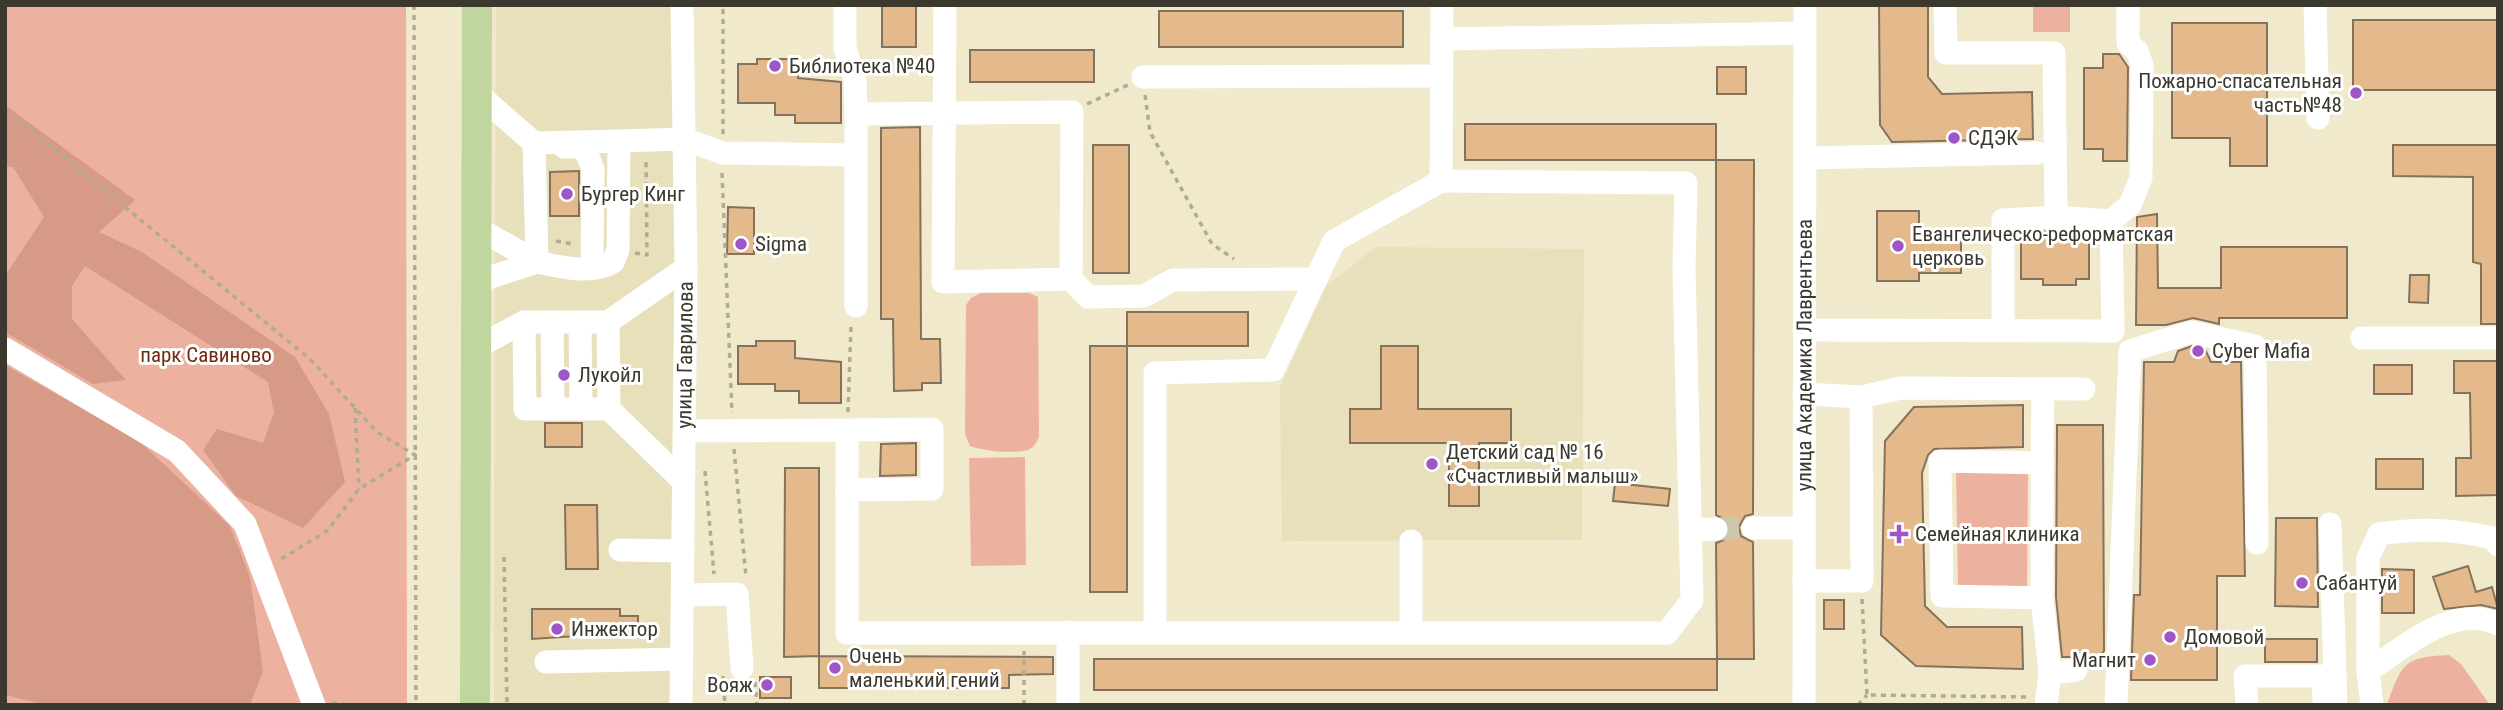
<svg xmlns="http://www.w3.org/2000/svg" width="2503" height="710" viewBox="0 0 2503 710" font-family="'Roboto Condensed',sans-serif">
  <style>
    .built { fill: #e7e0bb }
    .green { fill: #ecb29f }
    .forest { fill: #d69a86 }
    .building { fill: #e4b98b; stroke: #85725d; stroke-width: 2 }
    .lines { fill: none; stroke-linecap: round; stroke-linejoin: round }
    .minor-tunnel { stroke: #ccc6ac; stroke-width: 23; stroke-dasharray: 23 11; stroke-linecap: butt }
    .path { stroke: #b1ab94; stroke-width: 3.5; stroke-dasharray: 5 5; stroke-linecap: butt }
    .minor { stroke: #fff; stroke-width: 23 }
    .major { stroke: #c1d69e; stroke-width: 30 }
    .poi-dot { fill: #9f55c8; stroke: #fff; stroke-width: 2.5 }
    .labels { text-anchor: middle; stroke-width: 6; stroke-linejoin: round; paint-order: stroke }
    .poi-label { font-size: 21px; fill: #3b392d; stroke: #fff; text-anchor: start }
    .park-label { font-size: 21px; fill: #712a0f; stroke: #fff }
    .street-label { font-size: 21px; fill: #3b392d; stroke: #fff }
  </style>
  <rect width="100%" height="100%" fill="#f0e9cc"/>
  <path class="built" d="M496,5H675L676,705H494Z
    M1376,247L1584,249L1582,540L1282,541L1280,388L1326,286Z"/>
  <path class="green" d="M5,5H406L407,705H5Z
    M2033,5H2070V32H2033Z
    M981,293H1029L1038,297L1039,437C1036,443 1034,448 1028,450C1013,454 984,451 970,446L965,434L966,305L971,298Z
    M1025,457L1026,565L971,566L969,458Z
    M2028,470L2027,589L1958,587L1956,471Z
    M2449,655L2461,664L2490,705H2387C2402,664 2403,657 2449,655Z"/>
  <path class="forest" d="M5,105L135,200L99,232L142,252L295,357L329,414L345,482L303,528L236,496L203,450L217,429L263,443L274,413L268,382L85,266L72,286V319L126,380L93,384L5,332V276L44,217L13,167L5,166Z
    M5,365L139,441L230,526L250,577L263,671L250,705H47L5,695Z"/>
  <path class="building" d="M882,5H916V47H882Z
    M1879,5H1928V77L1942,94L2032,92L2033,139L1892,142L1880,125Z
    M1159,11H1403V47H1159Z
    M2353,20H2498V90H2353Z
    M2172,23H2267V166H2230V138H2172Z
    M970,50H1094V82H970Z
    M2103,54H2119L2128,67L2127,161H2103V149H2084V68H2103Z
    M757,59H798V78L841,82V123H795V115H775V103H738V64H757Z
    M1717,67H1746V94H1717Z
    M1465,124H1716V160H1465Z
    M920,127L921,339H940L941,383H922V390L894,391L893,319H881V128Z
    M1093,145H1129V273H1093Z
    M2393,145H2498V324H2481V264L2473,262V177L2393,176Z
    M1716,160H1754L1753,514L1745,516L1739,527L1741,536L1753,542L1754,659H1717L1716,543L1724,540L1730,529L1727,521L1716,515Z
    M579,171V216H550V172Z
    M728,207L754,208V254H727Z
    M1877,211H1919V231H1961V273H1919V281H1877Z
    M2157,214L2158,288H2221V247H2347V318H2219V324L2193,318L2166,325H2136L2137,217Z
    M2056,231L2089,233V279H2076V285H2043V279H2021V233Z
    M2410,275H2429L2428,303L2409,302Z
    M1127,312H1248V346H1127Z
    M756,341H795V358L841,362V403H799V391H775V384H738V346H756Z
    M1090,346H1127V592H1090Z
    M1381,346H1418V409H1511V443H1479V506H1449V443H1350V409H1381Z
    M2192,346L2205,349L2211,362H2241L2245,576H2217V680H2131L2134,595H2140L2144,362H2174L2178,351Z
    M2454,361H2498V495L2456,496V458H2471L2470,393H2454Z
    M2374,365H2412V394H2374Z
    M2023,405V447L1934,449L1928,455L1922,473L1925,606L1947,627H2022L2023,669L1916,666L1881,635L1885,441L1914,407Z
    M545,423H582V447H545Z
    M2057,425H2103L2104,651L2090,668L2081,657H2062L2056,597Z
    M916,443V475L880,476L881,444Z
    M2376,459H2423V489H2376Z
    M785,468H819V656L784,657Z
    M1615,483L1670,489L1668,506L1613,501Z
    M565,505H597L598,569H566Z
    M2276,518H2317L2318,607L2275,606Z
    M2468,566L2476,592L2492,587L2498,609L2481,605L2444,609L2433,577Z
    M2382,569L2414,570V613H2382Z
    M1824,600H1844V629H1824Z
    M532,609H620V616H638V632L532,639Z
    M2265,639H2317V662H2265Z
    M819,656L1053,657V674L1009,675V688H819Z
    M1094,659H1717V690H1094Z
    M760,677H791V698H760Z"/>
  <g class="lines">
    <path class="minor-tunnel" d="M1716,529L1753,528"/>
    <path class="path" d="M414,5L416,705
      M1145,95L1150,132L1212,244L1234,259
      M1087,104L1128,85
      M5,119L24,124L310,359L377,432L415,455L359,489L327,531L278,561
      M723,134V5
      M722,173L732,413
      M556,241L572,244
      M635,253L647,255L646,159
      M355,408L359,489
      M848,412L851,325
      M734,449L746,577
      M705,471L714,574
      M504,557L507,705
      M1862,599L1867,695L2028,697
      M723,676L725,705
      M755,682L757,705
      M332,703L351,705
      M1024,705V651
      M1858,705L1867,695"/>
    <g class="minor">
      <path d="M845,5V48L855,80L856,114"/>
      <path d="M1945,5L1946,53H2054L2056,217"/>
      <path d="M2315,5L2318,118"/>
      <path d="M1442,39L1805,33"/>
      <path d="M1143,77L1442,76"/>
      <path d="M477,93L534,143"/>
      <path d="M619,141L684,139L723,153L856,155V114L1072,112L1071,279L943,282L945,5"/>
      <path d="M619,141L618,250L613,262C592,275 559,267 537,262L534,143Z"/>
      <path d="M564,147H580L587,154L593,169L592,267"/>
      <path d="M1805,158L2037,153"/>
      <path d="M2111,221L2130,205L2141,178L2142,65L2137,51L2128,43V5"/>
      <path d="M1071,279L1088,297L1144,296L1173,280L1316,279"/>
      <path d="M476,282L537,262L477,228"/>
      <path d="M856,306V155"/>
      <path d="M524,322L525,409H609"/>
      <path d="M552,322L553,409"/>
      <path d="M580,322L581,409"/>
      <path d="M608,322L609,409L683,481"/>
      <path d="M1804,330L2113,331L2111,221L2056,217L2003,220V330"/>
      <path d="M2362,338H2498"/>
      <path d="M475,348L524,322H608L686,268"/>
      <path d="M5,349L177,451L245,524L314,705"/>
      <path d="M1861,397L1901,388L2084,389"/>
      <path d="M685,431L847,430V633H1667L1692,600L1684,268L1686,183L1441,181"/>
      <path d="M2042,463L2043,390"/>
      <path d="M847,490L932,489V429L847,430"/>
      <path d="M2330,524L2336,705"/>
      <path d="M1753,528H1804"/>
      <path d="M1691,530L1716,529"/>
      <path d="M1411,541V632"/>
      <path d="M620,550L683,551"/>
      <path d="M1804,581H1862L1861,397L1804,394"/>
      <path d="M684,595L737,594L742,668"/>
      <path d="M2042,598L1942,596L1940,461L2042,463V598L2050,673L2046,705"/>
      <path d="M1155,631V373L1273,370L1334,241L1441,181L1442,5"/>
      <path d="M1068,632V705"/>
      <path d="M546,662L681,659"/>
      <path d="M2368,671C2405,647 2452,603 2498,624"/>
      <path d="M2050,673L2076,670"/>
      <path id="s1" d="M681,705L686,268L682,5"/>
      <path id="s2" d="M1804,705L1805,5"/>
      <path d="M2116,705L2130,351L2191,332L2255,346L2257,543"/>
      <path d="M2247,705L2245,676H2323L2324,702"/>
      <path d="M2372,705L2368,671V558L2379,534C2420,528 2453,529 2493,538L2498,545"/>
    </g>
    <path class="major" d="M475,705L477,5"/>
  </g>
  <g class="poi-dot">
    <circle cx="775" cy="66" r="7"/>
    <circle cx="2356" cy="93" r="7"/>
    <circle cx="1954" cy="138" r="7"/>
    <circle cx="567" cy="194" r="7"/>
    <circle cx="741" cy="244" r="7"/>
    <circle cx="1898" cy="246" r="7"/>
    <circle cx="2198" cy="351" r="7"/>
    <circle cx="564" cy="375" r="7"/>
    <circle cx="1432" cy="464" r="7"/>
    <path d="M1895.5 523.5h7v7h7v7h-7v7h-7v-7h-7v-7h7z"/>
    <circle cx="2302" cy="583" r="7"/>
    <circle cx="557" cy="629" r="7"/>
    <circle cx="2170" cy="637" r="7"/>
    <circle cx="2150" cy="660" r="7"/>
    <circle cx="835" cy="668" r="7"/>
    <circle cx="767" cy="685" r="7"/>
  </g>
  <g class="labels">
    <g class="poi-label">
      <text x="789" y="73">Библиотека №40</text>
      <text x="2342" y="88" text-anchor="end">Пожарно-спасательная<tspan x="2342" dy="24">часть№48</tspan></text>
      <text x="1968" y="145">СДЭК</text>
      <text x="581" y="201">Бургер Кинг</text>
      <text x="1912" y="241">Евангелическо-реформатская<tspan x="1912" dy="24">церковь</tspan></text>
      <text x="755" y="251">Sigma</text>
      <text x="2212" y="358">Cyber Mafia</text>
      <text x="578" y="382">Лукойл</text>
      <text x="1446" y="459">Детский сад № 16<tspan x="1446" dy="24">«Счастливый малыш»</tspan></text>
      <text x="1915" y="541">Семейная клиника</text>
      <text x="2316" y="590">Сабантуй</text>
      <text x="571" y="636">Инжектор</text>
      <text x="2184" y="644">Домовой</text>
      <text x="849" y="663">Очень<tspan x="849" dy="24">маленький гений</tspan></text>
      <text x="2136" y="667" text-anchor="end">Магнит</text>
      <text x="753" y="692" text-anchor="end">Вояж</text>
    </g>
    <g class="park-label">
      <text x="206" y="362">парк Савиново</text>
    </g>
    <g class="street-label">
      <text dy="7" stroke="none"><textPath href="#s1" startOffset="350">улица Гаврилова</textPath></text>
      <text dy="7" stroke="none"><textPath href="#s2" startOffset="350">улица Академика Лаврентьева</textPath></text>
    </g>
  </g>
  <rect width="2503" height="710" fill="none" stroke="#3b392d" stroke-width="14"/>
</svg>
